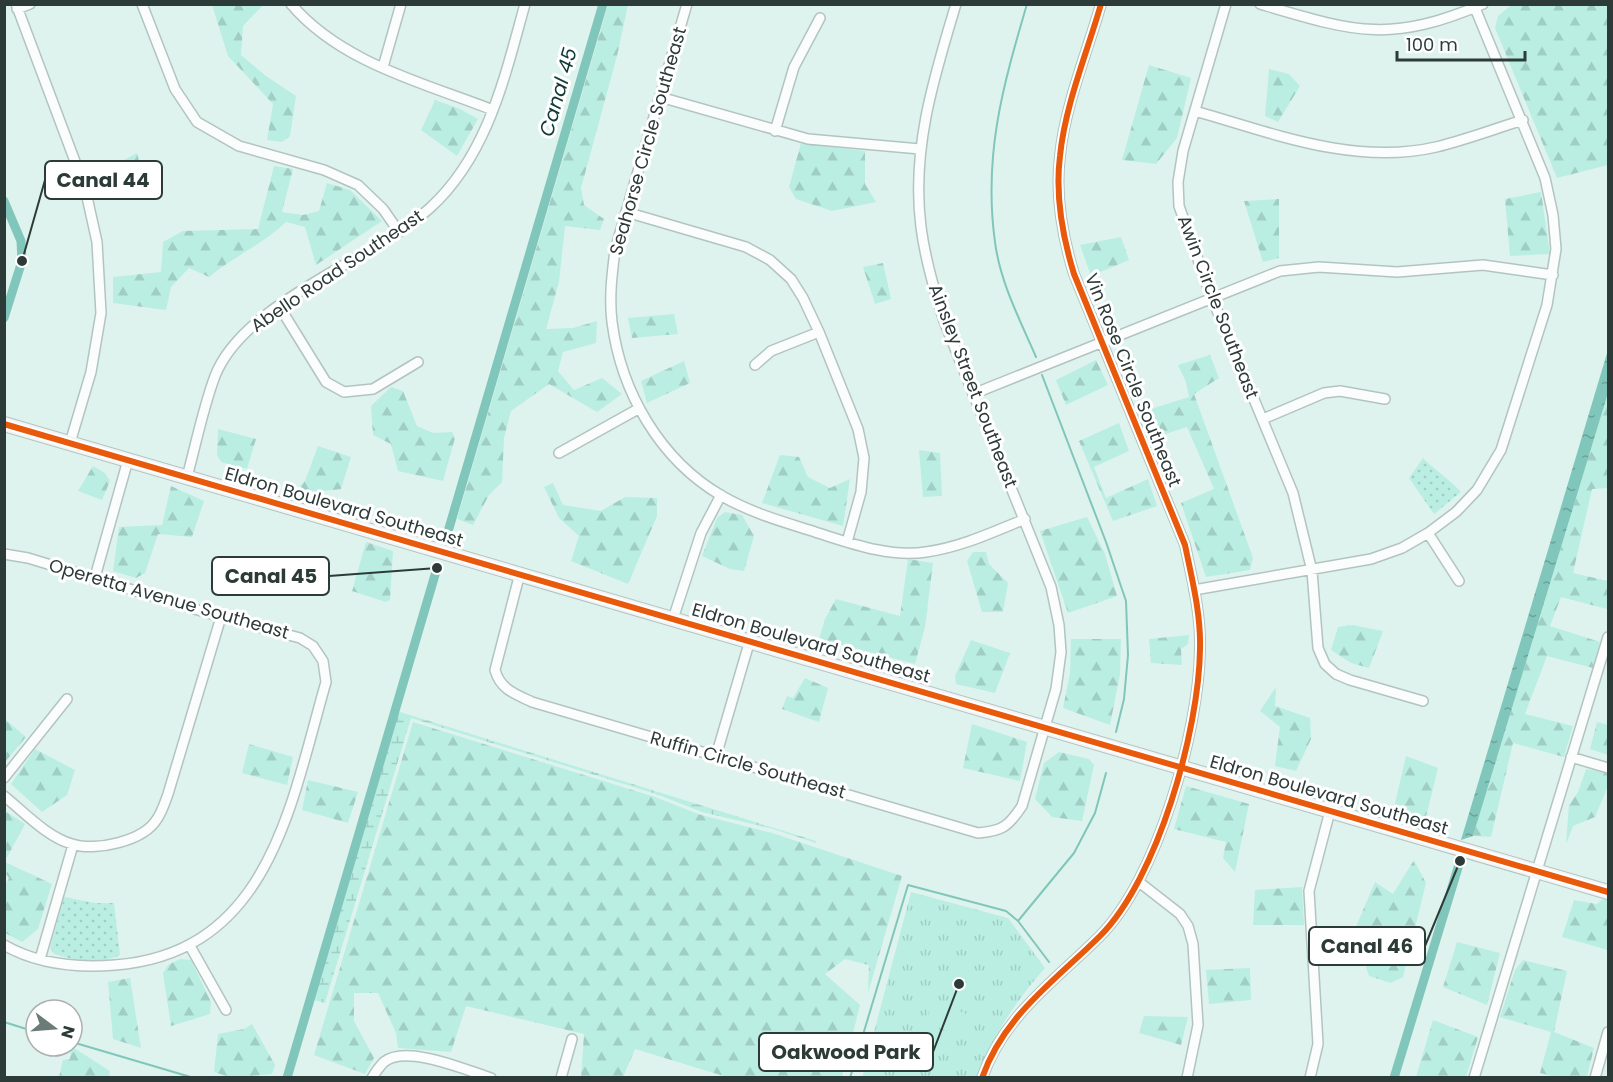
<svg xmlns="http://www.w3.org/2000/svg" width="1613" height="1082" viewBox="0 0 1613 1082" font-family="Poppins,sans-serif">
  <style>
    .grass { fill: url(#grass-dots) }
    .forest { fill: url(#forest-firs) }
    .wetland { fill: url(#wetland-marsh) }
    .park { fill: url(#park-tufts) }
    .pitch { fill: #baeee3 }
    .water { fill: url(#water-ripples) }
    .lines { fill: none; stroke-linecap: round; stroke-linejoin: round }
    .stream { stroke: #80c6ba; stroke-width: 2 }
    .canal { stroke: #80c6ba; stroke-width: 9 }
    .street-casing { stroke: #b3c4c0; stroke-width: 12 }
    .secondary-casing { stroke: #b3c4c0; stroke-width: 16 }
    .street { stroke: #fafdfc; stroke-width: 9 }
    .secondary { stroke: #f2f4f6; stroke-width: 14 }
    .cycleway-casing { stroke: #fff; stroke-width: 10 }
    .cycleway { stroke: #e8590c; stroke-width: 6 }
    .labels { text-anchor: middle; stroke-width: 6; stroke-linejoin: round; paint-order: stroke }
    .street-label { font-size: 18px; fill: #2d3b38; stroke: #fff }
    .water-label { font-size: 20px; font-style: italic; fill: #103a34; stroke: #fff }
    .leader { fill: none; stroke: #2d3b38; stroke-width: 2 }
    .callout-dot { fill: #2d3b38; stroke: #fff; stroke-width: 2 }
    .callout { fill: #fff; stroke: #2d3b38; stroke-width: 2 }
    .callout-label { font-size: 20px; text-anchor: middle; font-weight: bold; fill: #2d3b38 }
  </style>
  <defs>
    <pattern id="grass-dots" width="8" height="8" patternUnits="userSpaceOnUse" patternTransform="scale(1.5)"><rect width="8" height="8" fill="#baeee3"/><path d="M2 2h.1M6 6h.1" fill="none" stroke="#a0cdc4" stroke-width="1.8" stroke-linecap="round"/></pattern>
    <pattern id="forest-firs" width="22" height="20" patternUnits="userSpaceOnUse" patternTransform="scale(1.5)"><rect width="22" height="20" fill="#baeee3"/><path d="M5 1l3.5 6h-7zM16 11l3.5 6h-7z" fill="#a0cdc4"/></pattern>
    <pattern id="wetland-marsh" width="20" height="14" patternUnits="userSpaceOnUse" patternTransform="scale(1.5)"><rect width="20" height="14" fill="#baeee3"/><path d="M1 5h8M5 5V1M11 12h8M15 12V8" fill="none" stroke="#a0cdc4"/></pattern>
    <pattern id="park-tufts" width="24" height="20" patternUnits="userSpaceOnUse" patternTransform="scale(1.5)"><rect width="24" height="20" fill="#baeee3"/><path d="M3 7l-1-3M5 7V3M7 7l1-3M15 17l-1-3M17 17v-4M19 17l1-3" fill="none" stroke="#a0cdc4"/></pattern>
    <pattern id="water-ripples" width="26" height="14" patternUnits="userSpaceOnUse" patternTransform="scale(1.5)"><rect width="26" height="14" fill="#80c6ba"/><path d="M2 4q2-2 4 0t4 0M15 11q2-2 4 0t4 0" fill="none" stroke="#69a298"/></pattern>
  </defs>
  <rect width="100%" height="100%" fill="#def3ee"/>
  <path class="grass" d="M1423,458C1436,471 1449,479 1461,492L1434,514L1409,478Z
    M64,897L95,903H114L120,955C100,965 74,960 54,954L50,948Z"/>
  <path class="forest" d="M212,5H263L243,26L241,55L266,76L296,96L290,136L282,142L267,140L273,104L228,56Z
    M608,5H628L617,56L581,188L584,205L604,219L600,230L565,226L559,282L546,329L573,328L597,321L596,343L563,352L558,371L574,390L602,378L622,394L597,412L549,384L511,411L504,438L502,482L489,495L473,525L457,519Z
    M1511,5H1608V165L1557,178L1495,28L1498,16Z
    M1149,65L1191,78L1177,138L1156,164L1122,160Z
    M1269,69L1289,74L1300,86L1278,122L1265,116Z
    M435,100L460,109L478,119L457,156L421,130Z
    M801,143L865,151V184L876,202L832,211L796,199L789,187Z
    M137,153L145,185L98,194L92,177Z
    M274,166L293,169L282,212L303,215L319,211L327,183L350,190L382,221L316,265L305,227L286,222C263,244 233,257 209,277L189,268L171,287L166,310L113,303V277L161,272L163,242L183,231L258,229Z
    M1541,192L1550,254L1510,256L1505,199Z
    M1279,199V258L1263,262L1244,201Z
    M1121,237L1129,260L1091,276L1080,245Z
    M883,263L891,299L875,304L863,267Z
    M674,314L678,334L632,338L628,318Z
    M1210,355L1219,378L1194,394L1253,558L1250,570L1206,577L1181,503L1214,489L1187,427L1153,438L1144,411L1189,397L1186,382L1178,365Z
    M1096,360L1108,385L1066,405L1056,380Z
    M684,361L690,383L647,403L641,381Z
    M391,387L403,391L417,426L433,433L452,432L455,438L443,481L398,471L391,444L373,435L371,406Z
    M1608,393V488L1592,489L1573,573L1608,581V606L1607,609L1561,597L1550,626L1600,642L1593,668L1547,656L1525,714L1573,726L1564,757L1513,743L1491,837L1473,836Z
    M1119,423L1129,451L1094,467L1106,498L1148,479L1157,506L1113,521L1079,441Z
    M218,429L256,439L247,469L221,462L217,455Z
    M318,446L351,457L341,489L305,493L300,486L305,481Z
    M919,450L940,453L942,496L923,497Z
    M780,455L799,457L808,477L830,488L850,479L843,526L762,503Z
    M93,466L105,473L110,481L102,500L78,491Z
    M553,483L563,505L601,511L625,497L657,498V516L628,584L571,561L579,536L559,518L544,487Z
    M171,486L204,501L192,537L158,534L145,573L136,578L113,571L119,527L162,525Z
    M725,512L742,515L754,536L744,571L730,569L702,556L717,518Z
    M1087,517L1105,554L1117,596L1068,613L1040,531Z
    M366,542L393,551L390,600L386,602L352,591Z
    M973,552H986L989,564L1008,583L1003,612H982L967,561Z
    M908,559L933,563L925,627L915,664L819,639L825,619L836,599L900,616Z
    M1352,625L1383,631L1369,668L1351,663L1331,650L1338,627Z
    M1189,635L1188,644L1181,649L1182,665L1151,663L1149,639Z
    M1071,639H1121L1120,674L1110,725L1063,708L1070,673Z
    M971,640L1010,653L995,693L956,684L955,676Z
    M805,678L828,688L819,722L782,709L787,696L793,698Z
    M1276,687L1275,706L1310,718L1311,739L1296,771L1275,766L1280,727L1260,711Z
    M5,719L26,737L5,762Z
    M413,722L655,797L701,815L772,833L902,876L868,993L869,965L845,959L825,974L860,1005L842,1077H727L635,1049L623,1077H581L584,1034L466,1006L451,1052L398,1048L396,1033L378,993H354V1021L374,1058L365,1074L314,1055Z
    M1597,722L1608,725V755L1590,749Z
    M972,724L1027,742L1020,781L963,768Z
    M249,744L293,757L287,785L242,773Z
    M35,749L75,770L67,795L42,812L11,784Z
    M1059,752L1089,759L1094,765L1082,821L1052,817L1035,799L1044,763Z
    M1406,756L1438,768L1424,825L1394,808Z
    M1586,769L1608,773V786L1595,817L1573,826L1566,844L1569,805L1578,792Z
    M308,780L358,792L348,823L302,810Z
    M1186,786L1249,804L1235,872L1223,858L1226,842L1174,829Z
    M5,811L25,824L5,861L4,811Z
    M1414,860L1426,883L1403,977L1391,983L1369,976C1363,960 1362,944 1355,929L1375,882L1393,894Z
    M5,862L52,884L38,929L22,942L5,933V886L9,878L5,873Z
    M1302,887L1304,925H1253L1255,890Z
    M1604,898L1608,900V950L1562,937L1574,900L1597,904Z
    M1457,942L1500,953L1487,1005L1443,987Z
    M180,959L191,960L211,1002L210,1014L171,1026L163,973L168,965Z
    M1523,960L1567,971L1554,1032L1594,1048L1587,1077H1556L1540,1073L1551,1032L1500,1017L1515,970Z
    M1250,968L1251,1000L1209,1004L1206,970Z
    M130,978L141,1048L113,1039L108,982Z
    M1144,1016L1188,1017L1181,1045L1139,1033Z
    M1433,1020L1478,1037L1466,1077H1416Z
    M252,1024L275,1065L272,1074L232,1078L214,1072L218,1034L244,1029Z
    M71,1046L110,1071L109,1077H59L63,1060L70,1059Z"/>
  <path class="wetland" d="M397,711L816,841V843L773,829L702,812L656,794L411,718L325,1003L306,998Z"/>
  <path class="park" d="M911,892L1008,918L1045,968C1015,1002 993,1035 978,1077L862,1078Z"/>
  <path class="pitch" d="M933,1000L966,1014L959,1036L926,1022Z"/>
  <path class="water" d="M1608,350V393L1473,836L1461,840Z"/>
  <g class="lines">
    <path class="stream" d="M1027,4C1003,86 983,155 995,242C1000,282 1020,320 1036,357
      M1042,375L1106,542L1126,601L1128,655L1124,699L1116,732
      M1018,921L1074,853L1095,813L1106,773
      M4,1022L36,1032
      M72,1042L194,1078
      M850,1078L908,885L1006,911L1018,921L1049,962"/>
    <path class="canal" d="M4,201L21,241L22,261L4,318
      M447,535L603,4
      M287,1078L437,568
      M1394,1078L1460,861"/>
    <g class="street-casing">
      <path id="street" d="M16,4L85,188L97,242L101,313L91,372L70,443
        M142,4L175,89L197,122L239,146L324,170L358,185L383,209L399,232
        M291,4C341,63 424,83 493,110
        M687,4L615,250C612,274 609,298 612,322C621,392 660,460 722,496C751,513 784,522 815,532C850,543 890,558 926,552C961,547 993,532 1025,519
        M1226,4L1183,151L1178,182L1179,206L1211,296L1293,493L1312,571L1318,648L1325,664L1336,674L1350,680L1423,701
        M1260,4C1355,32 1389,44 1483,4
        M17,9L30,4
        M383,67L401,4
        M660,97L808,139L920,149
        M1195,111C1272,133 1355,166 1436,147C1465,140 1494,129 1523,120
        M775,131L794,67L820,18
        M626,212L746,247L770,260L791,279L803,298L819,332L858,429L864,458L861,492L847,542
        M279,306L326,382L344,392L373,389L418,362
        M755,365L771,351L819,332
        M973,394L1280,271L1319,267L1397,272L1483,265L1553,275
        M1263,419L1324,393L1340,391L1385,399
        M559,453L638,409
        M187,477C196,444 203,408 215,376C244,302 371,261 430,208C488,155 505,76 525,4
        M1428,533L1459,581
        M4,554L28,558L221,617L300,638L313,646L323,661L326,682C291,803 270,953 115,965C77,968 37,964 4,945
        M520,573L495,670C500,689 515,694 532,702L978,833C1002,831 1008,827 1022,806L1056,689L1061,652L1059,625L1051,587L944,321C934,290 925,259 921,227C911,150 934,77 956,4
        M95,577L128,460
        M1194,590L1371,559L1402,548L1428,533L1456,512L1477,490L1501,450L1547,305L1556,249L1553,215L1545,178L1475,8
        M673,619L701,533L721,495
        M716,756L750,640
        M1571,757L1608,768
        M4,778L67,699
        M4,796C24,812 47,837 72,844C95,852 144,841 157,819C162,812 165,802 168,794L221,617
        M1139,882L1180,914L1188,926L1193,944L1198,1025L1187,1078
        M190,946L226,1010
        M1313,950L1346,949
        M40,959L73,845
        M372,1078C375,1073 380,1066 384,1062C406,1044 466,1070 491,1078
        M561,1078L572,1039
        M982,1078C1004,1015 1055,981 1100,936C1158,878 1199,730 1200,649C1201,614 1192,579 1185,545L1074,274C1062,235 1055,196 1060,156C1065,105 1087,53 1101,4
        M1310,1078L1318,1044L1309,891L1330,811
        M1474,1078L1608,637
        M1595,1078L1608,1032"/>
    </g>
    <g class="secondary-casing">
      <path id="secondary" d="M4,424L1608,892"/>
    </g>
    <use href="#street" class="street"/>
    <use href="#secondary" class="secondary"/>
    <g class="cycleway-casing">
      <path id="cycleway" d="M4,424L1608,892
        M982,1078C1004,1015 1055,981 1100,936C1158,878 1199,730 1200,649C1201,614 1192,579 1185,545L1074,274C1062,235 1055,196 1060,156C1065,105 1087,53 1101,4"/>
    </g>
    <use href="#cycleway" class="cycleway"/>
  </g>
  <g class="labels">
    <g class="street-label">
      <text transform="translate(648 141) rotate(-74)" y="6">Seahorse Circle Southeast</text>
      <text transform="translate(337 271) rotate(-34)" y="6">Abello Road Southeast</text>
      <text transform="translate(1218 307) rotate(69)" y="6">Awin Circle Southeast</text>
      <text transform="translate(1133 380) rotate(68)" y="6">Vin Rose Circle Southeast</text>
      <text transform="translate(973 386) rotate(69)" y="6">Ainsley Street Southeast</text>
      <text transform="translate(344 507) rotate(16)" y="6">Eldron Boulevard Southeast</text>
      <text transform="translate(169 599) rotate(16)" y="6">Operetta Avenue Southeast</text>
      <text transform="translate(811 643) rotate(16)" y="6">Eldron Boulevard Southeast</text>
      <text transform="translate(748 765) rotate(16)" y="6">Ruffin Circle Southeast</text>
      <text transform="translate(1329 795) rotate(16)" y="6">Eldron Boulevard Southeast</text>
    </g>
    <g class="water-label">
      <text transform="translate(558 92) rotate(-74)" y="7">Canal 45</text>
    </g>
  </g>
  <path class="leader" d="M22 261L45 180M437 568L329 576M1460 861L1425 946M959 984L933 1052"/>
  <g class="callout-dot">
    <circle cx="22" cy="261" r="6"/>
    <circle cx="437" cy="568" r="6"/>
    <circle cx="1460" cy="861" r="6"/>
    <circle cx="959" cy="984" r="6"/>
  </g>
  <g class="callout">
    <rect x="45" y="161" width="117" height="38" rx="6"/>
    <rect x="212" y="557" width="117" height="38" rx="6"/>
    <rect x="1309" y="927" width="116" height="38" rx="6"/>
    <rect x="759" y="1033" width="174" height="38" rx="6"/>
  </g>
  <g class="callout-label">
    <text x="103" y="187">Canal 44</text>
    <text x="271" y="583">Canal 45</text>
    <text x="1367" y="953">Canal 46</text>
    <text x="846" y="1059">Oakwood Park</text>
  </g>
  <rect width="1613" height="1082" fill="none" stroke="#2d3b38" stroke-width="12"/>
  <g transform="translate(54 1028) rotate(106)"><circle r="28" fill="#ffffff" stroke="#abb1af" stroke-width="1.5"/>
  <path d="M0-4.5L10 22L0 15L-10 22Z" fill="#6b7b78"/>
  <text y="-9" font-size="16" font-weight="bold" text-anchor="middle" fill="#2d3b38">N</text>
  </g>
  <path d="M1397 51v9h128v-9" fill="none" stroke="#2d3b38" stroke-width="3"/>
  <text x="1406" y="51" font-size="18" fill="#2d3b38" stroke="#ffffff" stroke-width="4.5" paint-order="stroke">100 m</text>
</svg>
